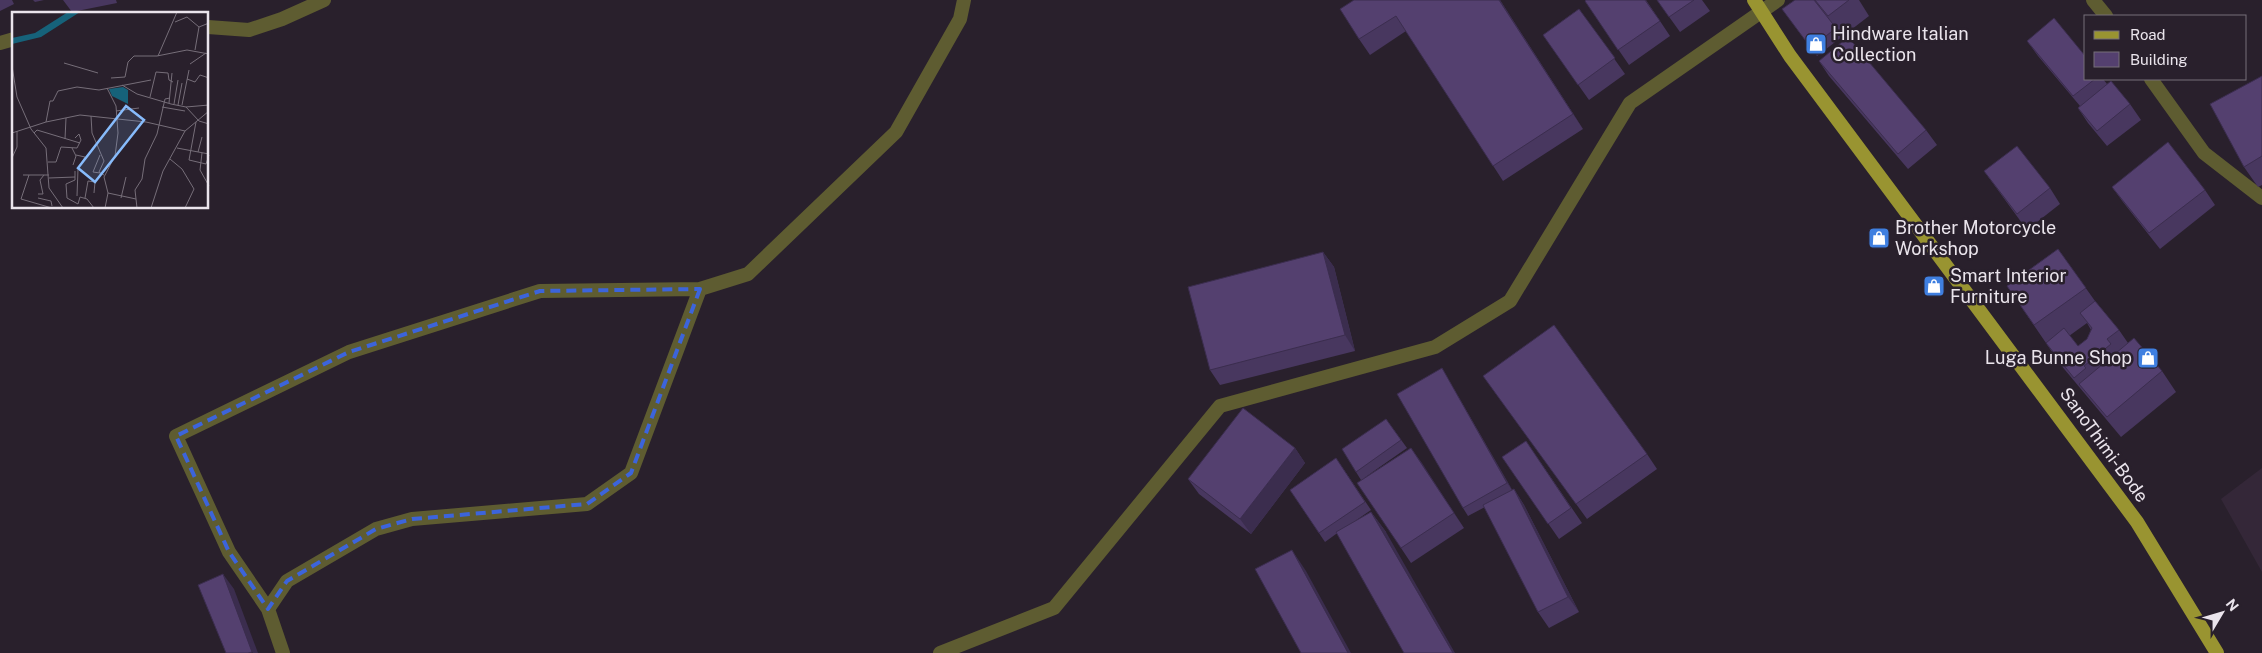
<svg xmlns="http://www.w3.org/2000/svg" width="2262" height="653" viewBox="0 0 2262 653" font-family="'Public Sans',sans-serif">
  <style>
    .built { fill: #342738 }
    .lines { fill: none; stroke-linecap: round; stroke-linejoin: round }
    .minor { stroke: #5e5c31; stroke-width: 14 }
    .primary { stroke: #999431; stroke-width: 14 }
    .wall { fill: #48375f; fill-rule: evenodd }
    .shaded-wall { fill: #3b2d4e }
    .building { fill: #54406f; stroke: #3b2d4e }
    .marked { fill: none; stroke: #3c64db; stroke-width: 4; stroke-dasharray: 10 6; stroke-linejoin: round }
    .labels { text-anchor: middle; stroke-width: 5; stroke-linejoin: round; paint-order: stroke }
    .poi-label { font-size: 18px; fill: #eae4ec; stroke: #29202c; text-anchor: start }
    .street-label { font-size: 18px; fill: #eae4ec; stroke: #29202c }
    .inset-road { fill: none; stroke: #766e79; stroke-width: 1 }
    .view { fill: #87bbfb; fill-opacity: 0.15; stroke: #87bbfb; stroke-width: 2.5 }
    .inset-edge { fill: none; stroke: #eae4ec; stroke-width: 2.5 }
  </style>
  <rect width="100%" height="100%" fill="#29202c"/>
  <path class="built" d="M2262,468V572L2221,499Z"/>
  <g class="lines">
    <path class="minor" d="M2093,0L2106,16
      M208,27L249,30L282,19L324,0
      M0,43L14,39
      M2151,79L2204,153L2262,198
      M268,609L229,552L176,436L349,352L540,291L700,289
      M283,653L268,609L287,581L376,529L412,519L587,504L631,473L700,289L748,274L896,132L960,19L964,0
      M940,653L1054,608L1220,406L1435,347L1510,301L1630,103L1778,0"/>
    <path class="primary" d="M1754,0L1790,56L2137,522L2217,653"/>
  </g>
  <path class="wall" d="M0,0H12L14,4L0,11Z
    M33,0H44L35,2Z
    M63,0H116L117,3L72,12Z
    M1354,0H1500L1583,129L1503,181L1406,31L1370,55L1359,39Z
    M1646,0L1670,36L1629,65L1585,1Z
    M1657,0H1702L1710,11L1680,32Z
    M1795,0H1859L1869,16L1817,56L1782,9Z
    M1579,9L1625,74L1589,100L1543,35Z
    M2027,41L2086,79H2103L2107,84L2130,104L2141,120L2107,146L2088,123L2078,108L2080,106L2038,56Z
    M1819,61L1926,130L1937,145L1908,169L1829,76Z
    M2262,76V185L2258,187L2244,167Z
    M1984,171L2050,188L2060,204L2027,230Z
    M2112,187L2205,190L2215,205L2160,249L2123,202Z
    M2058,249L2095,301L2119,330L2128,343L2162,371L2176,392L2121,437L2060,364L2046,343L2007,286ZM2087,323L2091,330L2087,339L2078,346L2069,336Z
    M1323,252L1334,267L1355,351L1220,385L1210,370Z
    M1442,368L1447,377L1512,490L1514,489L1524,505L1579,612L1549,628L1538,612L1485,507L1468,516L1463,508Z
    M1494,391L1647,454L1657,469L1587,519Z
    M1386,419L1407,448L1364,478L1411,448L1464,528L1411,563L1401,548L1361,480L1356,472Z
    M1526,441L1582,523L1559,539L1502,457Z
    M1295,448L1305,463L1251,534L1199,494L1188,479Z
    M1336,458L1371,510L1355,521L1371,512L1386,532L1336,534L1325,542L1290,490Z"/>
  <path class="shaded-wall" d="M1499,0H1500L1583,129L1573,114Z
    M1323,252L1334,267L1355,351L1345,335Z
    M1442,368L1447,377L1513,491L1507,483Z
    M1295,448L1305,463L1251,534L1240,519Z
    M1411,448L1422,463L1464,528L1454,513Z
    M1514,489L1524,505L1579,612L1568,597Z
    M1371,512L1386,532L1455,653H1453Z
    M1292,550L1306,571L1351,653H1348Z
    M223,574L234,589L258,653H253L252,652Z"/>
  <path class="building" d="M1354,0H1499L1573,114L1493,166L1396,16L1359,39L1340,9Z
    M1586,0H1645L1660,21L1618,50L1585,1Z
    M1657,0H1694L1669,17Z
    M1795,0H1814L1836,28L1811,48L1782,9Z
    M1815,0H1849L1828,16Z
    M1579,9L1615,58L1578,85L1543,35Z
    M2054,18L2086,57V79H2095L2073,96L2027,41Z
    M1848,37L1926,130L1898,154L1819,61Z
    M2262,76V156L2244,167L2210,104Z
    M2111,81L2130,104L2097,131L2078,108Z
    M2168,142L2205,190L2149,233L2112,187Z
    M2017,146L2050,188L2017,214L1984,171Z
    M2058,249L2086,288L2034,325L2007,286Z
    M1323,252L1345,335L1210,370L1188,287Z
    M2095,301L2119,330L2107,339L2111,344L2084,366L2086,368L2074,378L2046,343L2064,328L2078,346L2087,339L2092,328L2080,313Z
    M1554,325L1647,454L1576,504L1483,376Z
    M2134,338L2162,371L2107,417L2079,384Z
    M1442,368L1507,483L1463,508L1397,394Z
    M1243,408L1295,448L1240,519L1188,479Z
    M1386,419L1401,440L1356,472L1342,449Z
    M1526,441L1571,508L1548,524L1502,457Z
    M1411,448L1454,513L1401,548L1357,483Z
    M1336,458L1365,502L1319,533L1290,490Z
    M1514,489L1568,597L1538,612L1483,505Z
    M1371,512L1453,653H1404L1336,532Z
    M1292,550L1348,653H1301L1255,569Z
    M223,574L252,652L248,653H226L198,585Z"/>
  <path class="marked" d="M700,289L631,473L587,504L412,519L376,529L287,581L268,609L229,552L176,436L349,352L540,291Z"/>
  <defs>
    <g id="shop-square" transform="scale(1.125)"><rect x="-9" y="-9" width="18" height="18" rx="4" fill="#3f7fe0" stroke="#29202c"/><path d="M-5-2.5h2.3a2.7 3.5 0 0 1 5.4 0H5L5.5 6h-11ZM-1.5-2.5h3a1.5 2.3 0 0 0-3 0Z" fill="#fff"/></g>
  </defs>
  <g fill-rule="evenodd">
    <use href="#shop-square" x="1816" y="44"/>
    <use href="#shop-square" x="1879" y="238"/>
    <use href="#shop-square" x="1934" y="286"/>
    <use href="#shop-square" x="2148" y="358"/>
  </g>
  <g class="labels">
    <g class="poi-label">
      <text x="1832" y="40">Hindware Italian<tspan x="1832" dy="21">Collection</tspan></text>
      <text x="1895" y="234">Brother Motorcycle<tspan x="1895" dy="21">Workshop</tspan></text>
      <text x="1950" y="282">Smart Interior<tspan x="1950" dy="21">Furniture</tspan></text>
      <text x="2132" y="364" text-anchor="end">Luga Bunne Shop</text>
    </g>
    <g class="street-label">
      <text transform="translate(2104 445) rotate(54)" y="6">SanoThimi-Bode</text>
    </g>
  </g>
  <g transform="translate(12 12)">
    <rect width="196" height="196" fill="#29202c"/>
    <path d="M56,0H68L29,25L0,32V26L23,21ZM111,75L116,78V92L100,84L97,77Z" fill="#16627a"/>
    <path class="inset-road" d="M163,10L175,5L187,15M183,38L187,15L197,11M146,44L165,0M52,51L86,61M178,52L194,41M0,54L5,85L19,117L34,136L37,176L51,196M99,66L113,65L116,50L122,44H145L175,38L197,42M175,67L183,70L188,63L197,66M110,73L125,82L159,92L174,95L197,93M138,85L144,60L156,61L157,68L161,70M157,91L160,61M162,92L166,68M166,93L170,71M170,93L177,58M150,95L173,99M174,95L187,109L197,112M104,99L127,96M79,104L80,121L92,149L87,160L92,163M34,110L38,89H41L46,79L65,75L87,78L139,68M184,110L177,148L194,152L197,143M0,121L34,110L68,103L134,110L173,119M22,121L25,118L68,131M53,127L54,106M60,136L64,144L61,153M165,136L197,142M186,140L190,125M190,141L188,158L197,174M64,143L73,145L66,157L65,184M0,146L5,135V119M158,147L170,157L182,177L173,196M36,150H44L49,135L65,136L69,128L67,122L63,126M63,159V168L54,172L55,186L66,192L68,185L75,187L82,196M88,161L81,160L88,143M11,163H37M17,163L9,187L40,196M37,166L63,165M96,181L124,187M26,182H31L28,168L32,163M26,186L39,189L40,194M73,186L76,169L83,170L82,181M109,186L114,165M93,196L96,181L92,165L103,144L106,121L104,94L95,76M125,196L123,178L130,167L133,147L145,122L153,87L158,86M139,196L151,159L173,119L197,99"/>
    <path class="view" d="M114,94L132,108L83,170L66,156Z"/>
    <rect width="196" height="196" class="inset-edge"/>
  </g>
  <rect x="2084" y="15" width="162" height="65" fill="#29202c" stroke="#766e79"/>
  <rect x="2094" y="31" width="25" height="8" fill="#999431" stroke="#766e79"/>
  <text x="2130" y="40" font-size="15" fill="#eae4ec">Road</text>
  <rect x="2094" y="52" width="25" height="15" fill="#54406f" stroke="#766e79"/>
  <text x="2130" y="65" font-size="15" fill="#eae4ec">Building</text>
  <g transform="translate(2222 613) rotate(52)" stroke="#29202c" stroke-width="4" paint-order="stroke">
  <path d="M0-4L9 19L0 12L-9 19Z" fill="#eae4ec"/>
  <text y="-8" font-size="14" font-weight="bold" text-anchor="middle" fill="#eae4ec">N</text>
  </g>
</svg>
